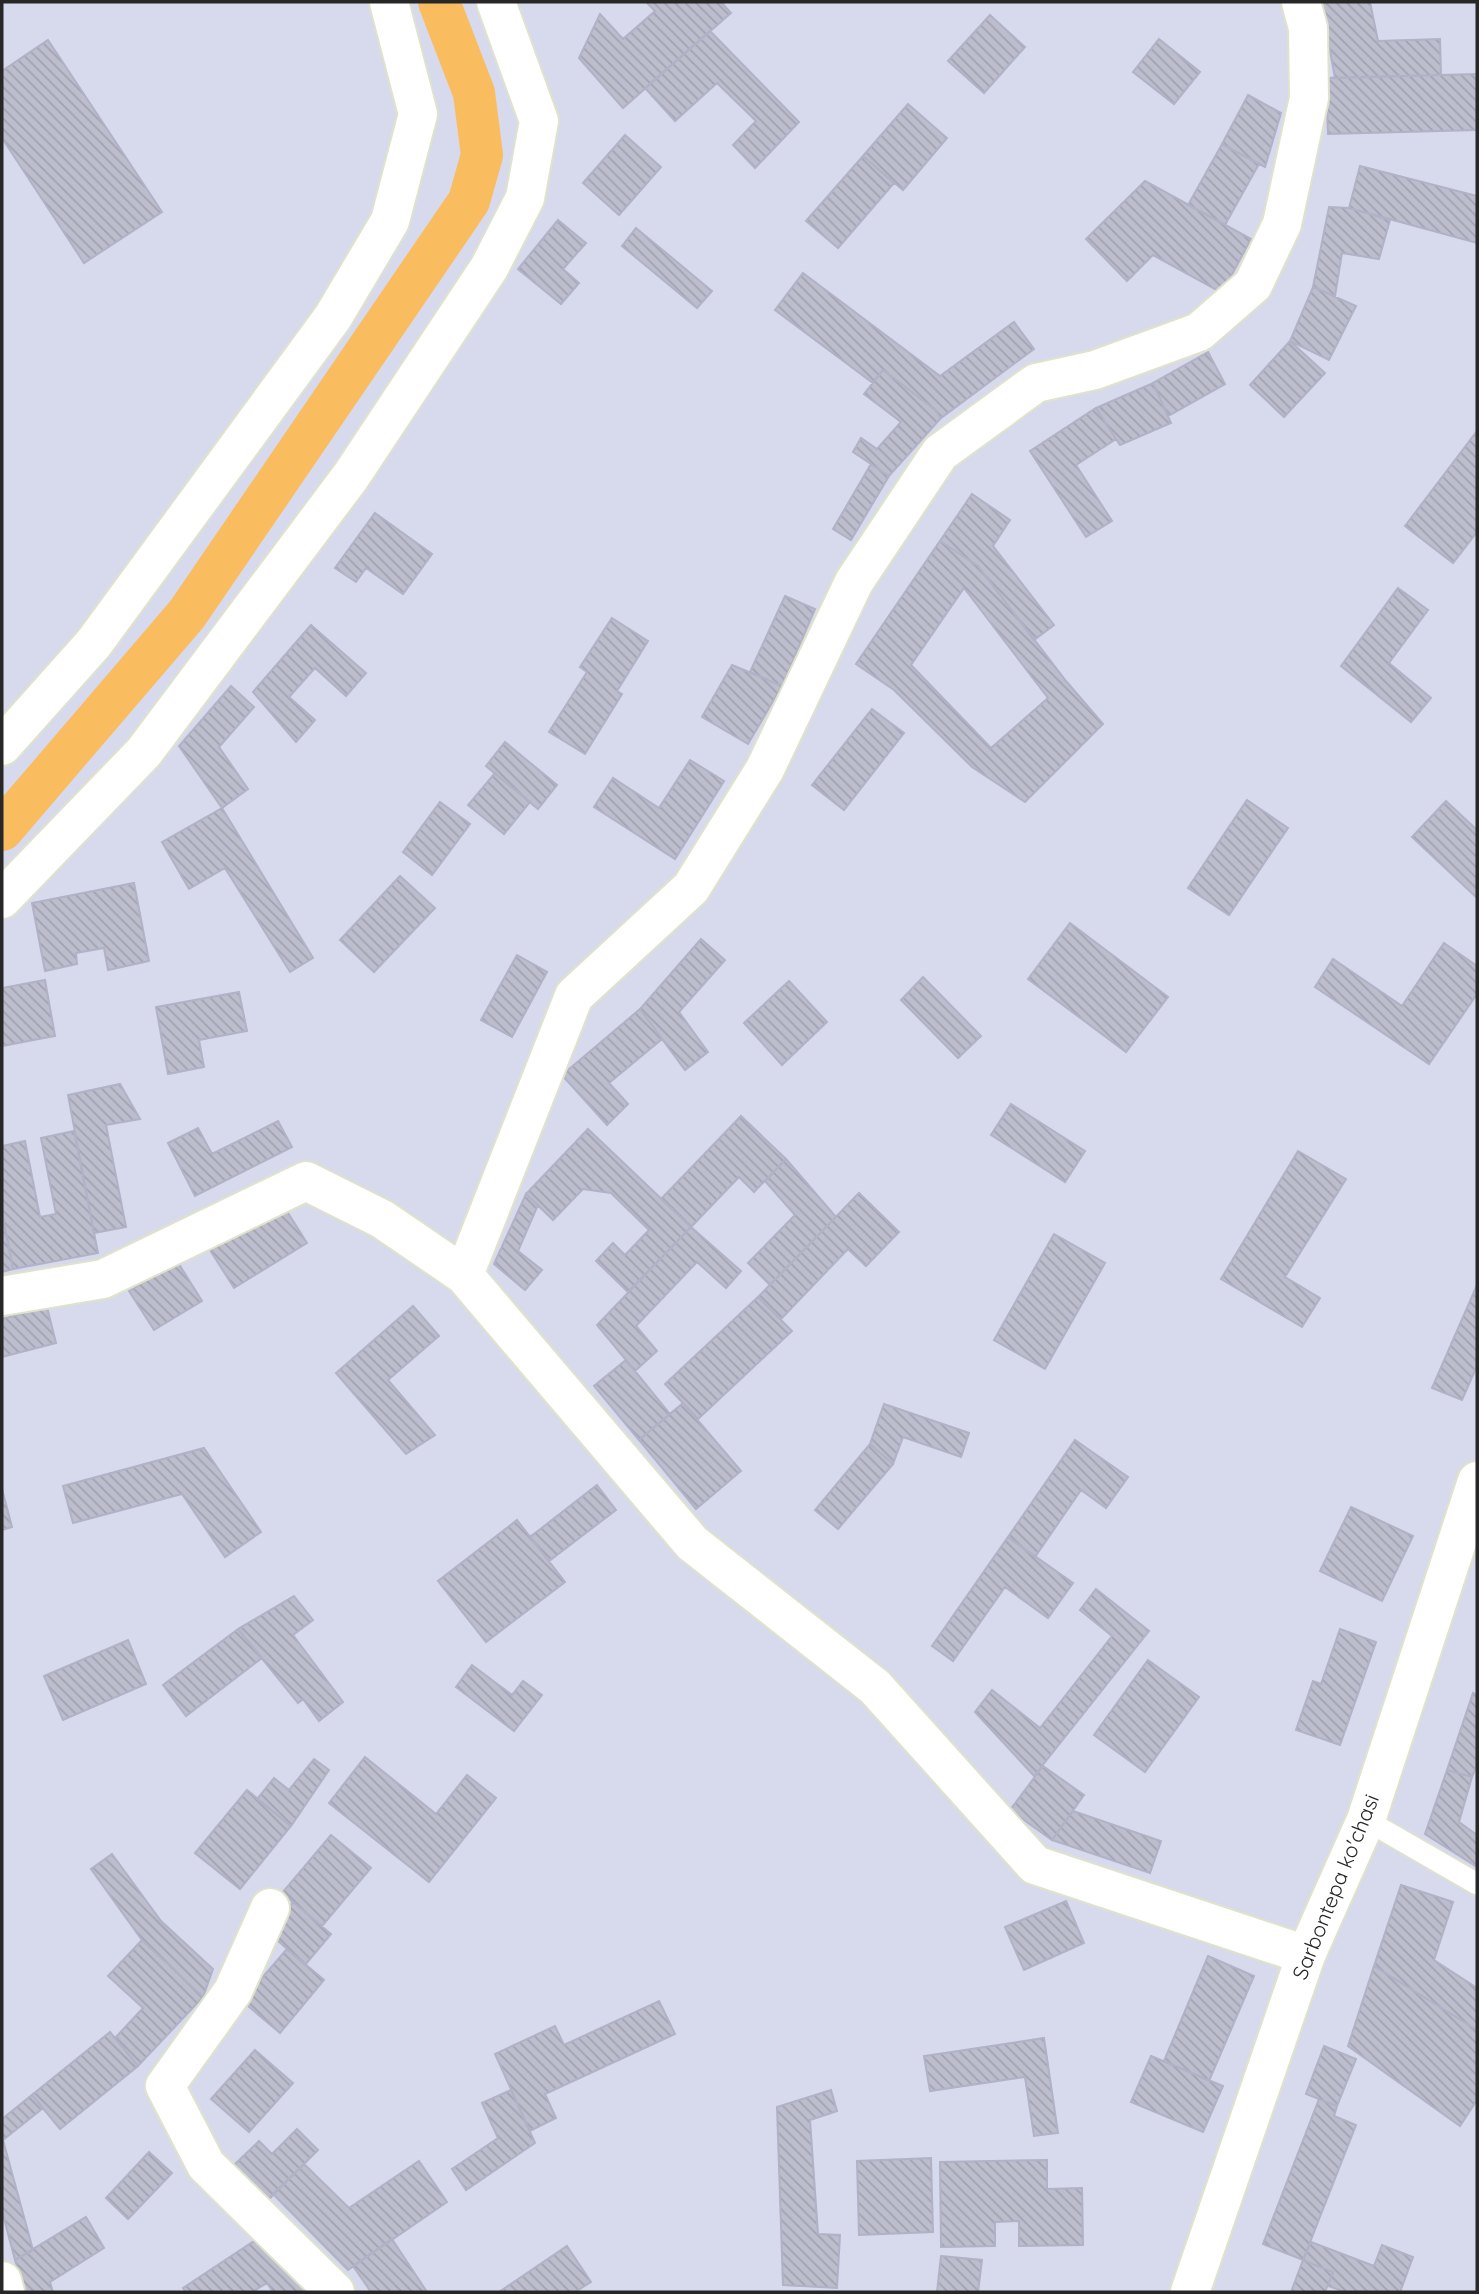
<svg xmlns="http://www.w3.org/2000/svg" width="1479" height="2294" viewBox="0 0 1479 2294" font-family="Quicksand,sans-serif">
  <style>
    .lines { fill: none; stroke-linecap: round; stroke-linejoin: round }
    .canal { stroke: #f9bd5f; stroke-width: 42 }
    .building { fill: url(#building-back-hatch); stroke: #b1b1c7; stroke-width: 2; fill-rule: evenodd }
    .service-casing { stroke: #dfe3cc; stroke-width: 24 }
    .minor-casing { stroke: #dfe3cc; stroke-width: 42 }
    .tertiary-casing { stroke: #dfe3cc; stroke-width: 42 }
    .service { stroke: #fff; stroke-width: 21 }
    .minor { stroke: #fff; stroke-width: 38 }
    .tertiary { stroke: #fff; stroke-width: 38 }
    .labels { text-anchor: middle; stroke-width: 6; stroke-linejoin: round; paint-order: stroke }
    .street-label { font-size: 21px; fill: #272727; stroke: #fff }
  </style>
  <defs>
    <pattern id="building-back-hatch" width="6" height="6" patternUnits="userSpaceOnUse" patternTransform="scale(1.75)"><rect width="6" height="6" fill="#bcbdcd"/><path d="M-1 5l2 2M0 0l6 6M5-1l2 2" fill="none" stroke="#a2a2b0"/></pattern>
  </defs>
  <rect width="100%" height="100%" fill="#d7d9ec"/>
  <g class="lines">
    <path class="canal" d="M2,830L187,614L469,201L482,155L474,93L439,2"/>
  </g>
  <path class="building" d="M646,2H721L731,13L623,108L579,58L600,14L623,39L655,11Z
    M1321,2H1370L1378,41L1440,39L1441,75L1335,78Z
    M990,15L1025,47L984,93L948,61Z
    M710,31L799,122L755,168L733,145L756,121L717,83L675,121L645,88Z
    M1159,39L1200,72L1174,104L1133,72Z
    M48,40L162,212L84,263L2,138V71Z
    M1477,74V130L1328,134L1326,78Z
    M1248,95L1281,113L1265,167L1222,144Z
    M908,104L947,138L903,190L863,156Z
    M625,135L661,167L619,215L583,183Z
    M1222,144L1259,164L1225,225L1188,205Z
    M863,156L894,183L838,248L806,221Z
    M1360,166L1477,196V243L1349,208Z
    M1145,181L1251,239L1222,293L1153,255L1127,281L1086,239Z
    M1329,207L1349,208L1390,220L1379,259L1342,253L1335,296L1313,287Z
    M558,220L586,243L563,269L579,283L561,304L518,269Z
    M636,228L712,291L697,308L622,246Z
    M803,273L940,376L1014,322L1034,349L941,418L934,409L883,370L873,383L775,310Z
    M1313,287L1356,306L1329,360L1290,341Z
    M1290,341L1325,373L1284,417L1250,385Z
    M1208,352L1225,384L1168,416L1153,383Z
    M883,370L934,409L941,418L889,476L853,452L861,438L877,449L901,422L864,394Z
    M1153,383L1171,423L1120,445L1096,408Z
    M1096,408L1116,439L1076,465L1112,521L1086,537L1030,451Z
    M1477,431V532L1453,563L1405,526Z
    M871,464L889,476L851,540L833,529Z
    M972,494L1010,520L993,546L1054,625L1034,640L978,566L940,541Z
    M375,513L432,554L403,594L366,568L356,582L335,568Z
    M940,541L978,566L1066,681L1103,724L1025,802L972,767L894,690L856,664ZM964,588L1048,698L991,748L911,665Z
    M1398,588L1428,610L1389,663L1431,698L1411,722L1341,666Z
    M785,596L815,609L782,686L750,672Z
    M612,618L648,641L617,691L622,694L585,754L549,732L587,672L580,667Z
    M311,625L366,673L346,696L315,668L289,697L315,720L296,742L253,692Z
    M732,665L782,686L748,744L702,717Z
    M231,686L254,707L219,747L248,789L222,808L179,746Z
    M872,709L904,733L844,810L812,785Z
    M505,742L557,785L538,809L486,766Z
    M690,760L724,781L675,859L594,807L613,778L659,808Z
    M495,773L530,802L504,834L468,805Z
    M1247,800L1288,828L1229,915L1188,888Z
    M1446,801L1477,830V898L1412,837Z
    M440,802L470,824L432,875L403,852Z
    M222,808L313,958L290,972L225,868L189,889L162,842Z
    M400,876L435,908L374,972L340,940Z
    M134,883L149,961L108,970L104,948L76,953L77,964L45,971L32,903Z
    M1070,923L1168,997L1126,1052L1028,979Z
    M701,939L725,960L679,1012L708,1052L685,1070L640,1009Z
    M1444,943L1477,966V994L1429,1064L1315,987L1333,959L1402,1006Z
    M517,955L547,972L512,1037L481,1020Z
    M923,977L981,1036L958,1058L901,1000Z
    M45,980L55,1036L2,1046V988Z
    M789,981L827,1022L782,1065L744,1023Z
    M239,992L247,1031L199,1040L204,1067L168,1074L156,1007Z
    M640,1009L662,1039L609,1083L628,1104L607,1125L562,1075Z
    M120,1084L140,1119L106,1125L126,1227L94,1233L68,1095Z
    M1011,1104L1085,1151L1065,1182L991,1135Z
    M741,1116L786,1159L754,1192L739,1177L691,1227L661,1199Z
    M278,1121L292,1147L195,1196L168,1143L198,1128L212,1154Z
    M588,1129L691,1227L628,1292L596,1261L613,1243L625,1255L649,1230L611,1193L583,1189L553,1220L526,1194Z
    M74,1131L98,1253L13,1269L2,1211V1146L25,1141L40,1217L56,1214L41,1138Z
    M1298,1151L1346,1179L1285,1277L1320,1298L1302,1327L1221,1279Z
    M786,1159L836,1217L770,1285L748,1263L795,1215L765,1181Z
    M859,1193L899,1232L866,1266L848,1249L781,1319L758,1297Z
    M526,1194L538,1205L518,1251L542,1270L525,1290L494,1264Z
    M283,1205L307,1243L234,1288L210,1250Z
    M2,1224H4L13,1269L2,1272Z
    M691,1227L741,1271L726,1288L697,1262L636,1326L657,1351L635,1371L597,1325Z
    M1054,1234L1105,1263L1045,1369L994,1340Z
    M177,1261L202,1301L154,1330L129,1291Z
    M1477,1285V1366L1462,1400L1432,1388Z
    M758,1297L792,1331L698,1419L665,1384Z
    M413,1306L439,1336L388,1380L435,1435L406,1454L336,1373Z
    M47,1307L56,1343L2,1357V1319Z
    M626,1360L670,1414L639,1440L594,1386Z
    M683,1403L741,1471L696,1509L639,1440Z
    M884,1404L969,1433L961,1457L903,1437L893,1464L870,1444Z
    M1075,1440L1128,1477L1106,1508L1081,1490L1035,1557L1008,1537Z
    M870,1444L893,1464L838,1529L815,1510Z
    M204,1448L261,1532L225,1557L182,1494L73,1523L63,1486Z
    M597,1485L616,1510L549,1561L530,1537Z
    M2,1489L12,1527L2,1530Z
    M1351,1507L1413,1536L1382,1601L1320,1571Z
    M517,1520L565,1582L486,1642L438,1581Z
    M1008,1537L1073,1583L1048,1618L1005,1587L953,1661L932,1646Z
    M1096,1589L1149,1631L1034,1776L975,1712L992,1690L1040,1728L1112,1636L1080,1610Z
    M294,1596L313,1620L293,1635L343,1702L319,1721L303,1699L298,1703L238,1629Z
    M238,1629L262,1658L186,1716L163,1685Z
    M1340,1629L1376,1642L1340,1745L1296,1730L1313,1681L1321,1684Z
    M128,1640L146,1684L63,1720L44,1676Z
    M1148,1660L1199,1697L1145,1772L1094,1735Z
    M472,1665L512,1695L523,1681L542,1695L514,1731L456,1687Z
    M1473,1693L1477,1695V1765L1472,1777L1447,1770Z
    M365,1757L436,1814L467,1775L496,1798L429,1882L329,1803Z
    M314,1759L329,1770L291,1826L257,1799L274,1778L289,1790Z
    M1043,1766L1084,1795L1052,1840L1010,1810Z
    M1447,1770L1472,1777L1459,1822L1477,1835V1867L1425,1834Z
    M247,1790L291,1826L240,1889L195,1853Z
    M1073,1811L1161,1841L1150,1873L1052,1840Z
    M331,1835L371,1868L322,1926L282,1893Z
    M112,1854L161,1921L213,1969L203,1997L142,1940L91,1869Z
    M1401,1885L1453,1902L1434,1960L1477,1988V2030L1374,1966Z
    M1066,1901L1084,1943L1024,1970L1005,1927Z
    M293,1902L331,1934L305,1965L268,1932Z
    M142,1940L203,1997L138,2066L115,2038L143,2008L108,1976Z
    M287,1949L324,1980L280,2033L242,2001Z
    M1208,1956L1254,1976L1209,2081L1164,2061Z
    M1374,1966L1477,2030V2100L1460,2126L1348,2046Z
    M659,2001L675,2034L545,2094L556,2118L530,2131L495,2054L555,2026L564,2045Z
    M110,2032L138,2066L60,2129L32,2095Z
    M1044,2038L1058,2133L1034,2136L1025,2077L930,2091L924,2056Z
    M1324,2046L1356,2059L1337,2106L1306,2094Z
    M255,2050L293,2083L249,2132L211,2099Z
    M1151,2056L1223,2086L1203,2132L1131,2102Z
    M511,2090L535,2143L466,2190L452,2169L498,2138L482,2103Z
    M831,2090L837,2111L810,2120L818,2234L840,2235L837,2288L783,2285L777,2107Z
    M32,2095L43,2108L3,2140L33,2250L15,2260L2,2211V2119Z
    M1319,2099L1337,2106L1334,2116L1356,2125L1303,2260L1263,2244Z
    M297,2129L318,2150L268,2200L234,2165L259,2141L272,2154Z
    M149,2152L172,2173L128,2219L106,2198Z
    M931,2158L933,2232L859,2235L857,2161Z
    M1047,2160V2189L1082,2188L1083,2245L1019,2246V2221L995,2222V2246L941,2247L940,2162Z
    M419,2161L447,2202L348,2270L273,2194L304,2164L349,2208Z
    M86,2217L104,2248L50,2282L53,2292H25L15,2260Z
    M392,2239L427,2292H371L353,2266Z
    M254,2241L317,2292H273L267,2283L252,2292H186L183,2288Z
    M1311,2242L1374,2266L1382,2245L1413,2257L1400,2292H1345L1328,2286L1333,2272L1303,2260Z
    M567,2246L591,2282L575,2292H499Z
    M941,2256L982,2260L978,2292H937Z
    M1303,2260L1333,2272L1325,2292H1291Z"/>
  <g class="lines">
    <g class="service-casing">
      <path id="service" d="M1366,1820L1477,1884"/>
    </g>
    <g class="minor-casing">
      <path id="minor" d="M2,746L94,643L333,317L390,221L418,114L389,2
        M2,899L144,752L351,476L489,268L525,198L539,121L496,2
        M464,1275L574,996L691,888L765,769L854,582L940,453L1036,383L1095,370L1199,332L1253,285L1282,224L1309,98L1308,28L1301,2
        M2,1296L103,1279L306,1181L382,1219L464,1275L692,1543L875,1687L1035,1865L1306,1955
        M270,1908L233,1991L165,2086L206,2165L335,2292
        M2,2281L5,2292"/>
    </g>
    <g class="tertiary-casing">
      <path id="tertiary" d="M1190,2292L1306,1955L1366,1820L1477,1481"/>
    </g>
    <use href="#service" class="service"/>
    <use href="#minor" class="minor"/>
    <use href="#tertiary" class="tertiary"/>
  </g>
  <g class="labels">
    <g class="street-label">
      <text transform="translate(1336 1887) rotate(-68)" y="7">Sarbontepa ko'chasi</text>
    </g>
  </g>
  <rect width="1479" height="2294" fill="none" stroke="#272727" stroke-width="7"/>
</svg>
